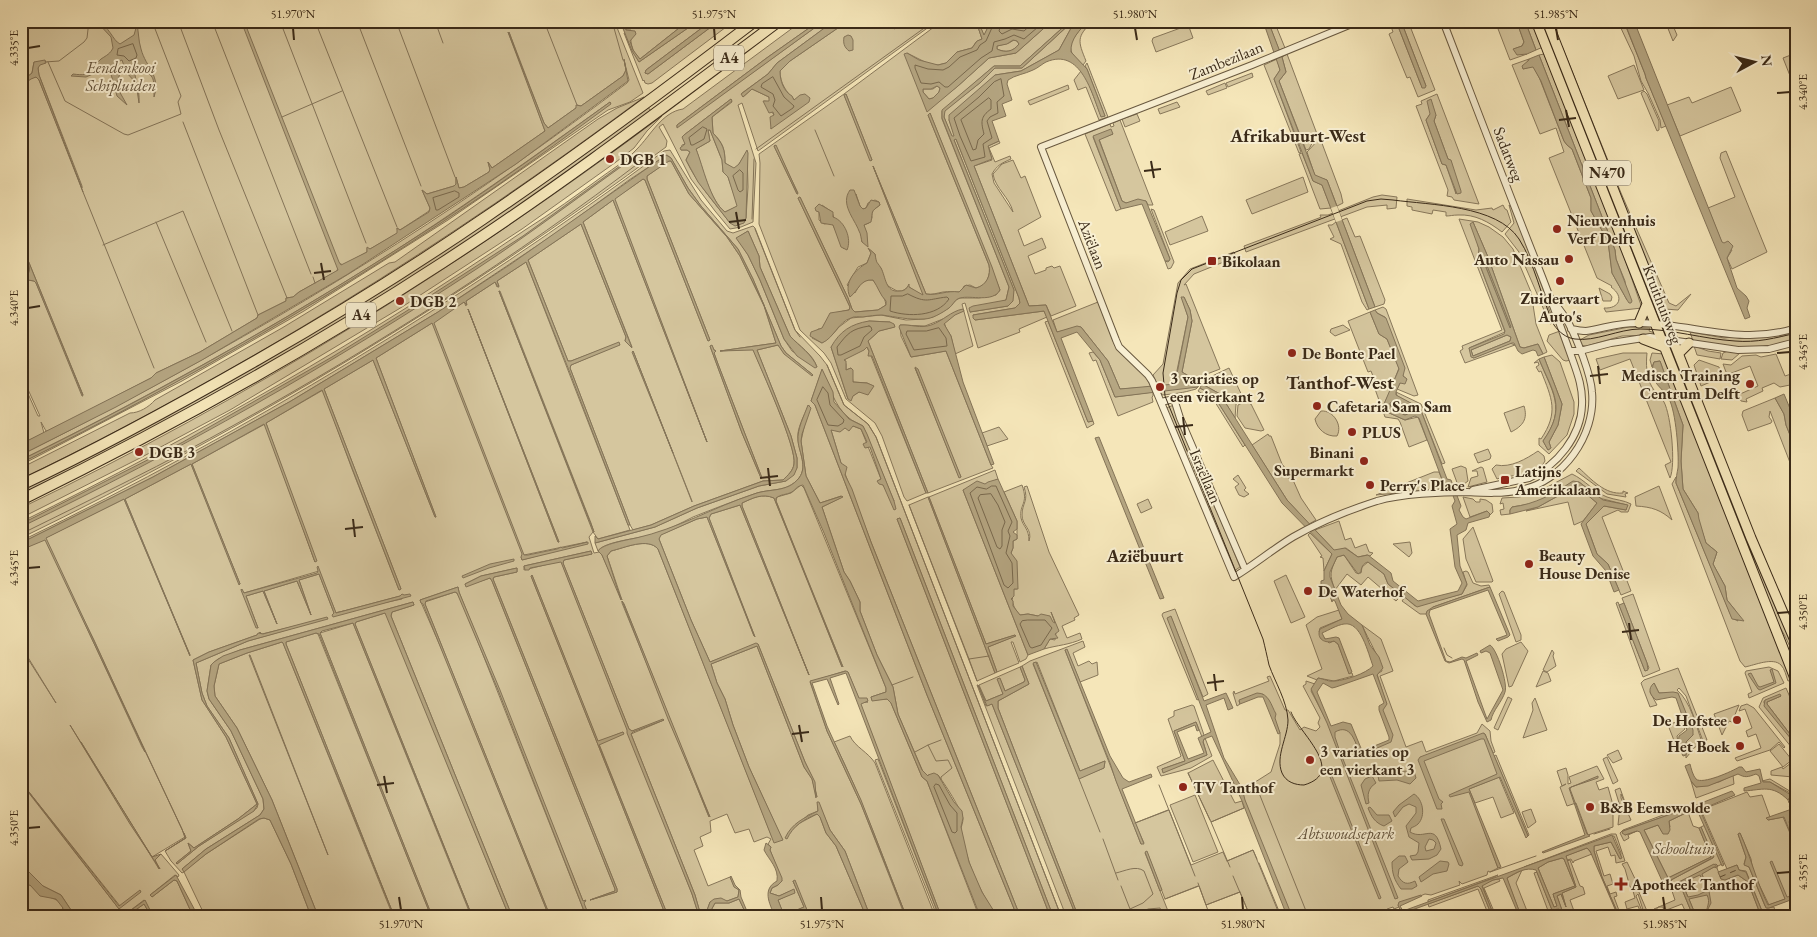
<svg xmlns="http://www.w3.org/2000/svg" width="1817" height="937" viewBox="0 0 1817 937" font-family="'EB Garamond',serif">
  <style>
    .green { fill: #d5c69e; stroke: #88785b; fill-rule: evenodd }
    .water { fill: #b5a682; stroke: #847458; fill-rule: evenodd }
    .pier { fill: #f5e6b9 }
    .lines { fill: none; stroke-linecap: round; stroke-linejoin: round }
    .shore { stroke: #78684d; stroke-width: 1 }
    .stream { stroke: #847458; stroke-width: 1 }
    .ferry { stroke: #5f4f38; stroke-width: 1; stroke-dasharray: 6 5; stroke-linecap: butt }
    .minor-casing { stroke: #695940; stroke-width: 8 }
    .major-casing { stroke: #3a2a18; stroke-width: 11 }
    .highway-casing { stroke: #3a2a18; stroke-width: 12 }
    .minor { stroke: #f8efd2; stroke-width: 6 }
    .major { stroke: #f5e6b9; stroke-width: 9 }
    .highway { stroke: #f5e6b9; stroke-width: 10 }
    .tram { stroke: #3a2a18; stroke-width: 1 }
    .ticks { fill: none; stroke: #3a2a18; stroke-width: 2 }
    .poi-dot { fill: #8f2418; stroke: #f8efd2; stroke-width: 2 }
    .labels { text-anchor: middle; stroke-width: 4; stroke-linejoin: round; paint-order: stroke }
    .shield { fill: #f8efd2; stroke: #736550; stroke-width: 1 }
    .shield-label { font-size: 15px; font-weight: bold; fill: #3a2a18 }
    .street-label { font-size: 16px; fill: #3a2a18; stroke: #f8efd2 }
    .park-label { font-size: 16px; font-style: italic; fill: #61513a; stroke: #f8efd2 }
    .poi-label { font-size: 16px; font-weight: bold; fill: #3a2a18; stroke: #f8efd2; text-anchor: start }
    .neighbourhood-label { font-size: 18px; font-weight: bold; fill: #3a2a18; stroke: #f8efd2 }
    .quarter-label { font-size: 19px; font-weight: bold; fill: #3a2a18; stroke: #f8efd2 }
    .neatline { fill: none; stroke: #3a2a18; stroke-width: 2 }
    .ticks-label { font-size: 12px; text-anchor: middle; fill: #3a2a18 }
  </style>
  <rect width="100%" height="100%" fill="#f5e6b9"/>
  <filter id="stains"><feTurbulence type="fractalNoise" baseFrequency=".004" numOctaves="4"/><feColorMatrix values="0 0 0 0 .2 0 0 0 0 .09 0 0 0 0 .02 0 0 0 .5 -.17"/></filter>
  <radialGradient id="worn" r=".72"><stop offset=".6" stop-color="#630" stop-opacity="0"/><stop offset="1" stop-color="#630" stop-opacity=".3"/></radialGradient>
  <path class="green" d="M21,21H611L615,28L616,25L643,93L630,102L608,110L448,220L304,311L182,381L21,465V463L119,413L205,366L327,295L494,188L611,103L610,102C532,158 455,213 374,264C259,336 142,400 21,460V455C193,369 360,274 517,163C554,137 591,110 627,83L629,80L624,60L626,70L623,76L581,106L577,105L576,108L548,128L544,123L509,32L545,131L492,168L488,162L490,170L489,172L464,187L459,188L456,177V184L454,186L427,194L422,190L430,208L429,211L400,230L397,228L398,233L370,249L367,248V252L343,265L339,263L337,271L299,292L293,297L286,298V301L258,315L257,318L200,352L156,373L151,378L49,431H46L41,422L44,433L21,444V378L38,416H40L21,374V285L28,280L34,281L36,283L83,395L21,243V86L31,78L36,77L39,80L82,188V186L39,75L38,68L39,65L34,62L32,73L21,82Z
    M623,21H688L640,59C631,51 630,41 631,30H626Z
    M698,21H711L646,70L645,73L648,74L719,21H734L652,83L648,84L645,83L644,80L643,81L624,33H630L627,39L639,62Z
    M802,21H819L768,57L677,125V127L824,21H834L777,63L768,74L742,93L743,97L752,89L769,97L770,102L764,101L774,115L771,129L795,100C786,92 780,83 780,71L790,61L848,21H891L894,29L896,28L894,21H937L758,151L742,103L738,105L756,163L753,222L741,227L730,229L715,211L691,179L663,124L659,127L667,141L666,147C461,299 251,426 21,538V522C196,436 364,340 525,230C552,213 577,195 603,176C614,168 627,160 637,149C651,135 662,112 683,109ZM731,99L732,102L712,117L713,133C723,143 725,149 725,163L734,169L739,164L747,151L748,187L746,218C742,226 738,225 730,223C715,203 697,184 686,160L690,152L687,150H681L682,145L685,144L684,135Z
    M942,21H976L982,39L976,42L972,48L957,52L946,63L938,65L929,64L907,53L927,110L958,86L989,58L1016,53L1052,21H1070L1020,66H994L942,111V119L1009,287L1006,300L970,312L1008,306L1014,290L954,140L956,139L1019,298L1020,303L1015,308L973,315L975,320L1044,311L1047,317L1019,329L1020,332L978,348L965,303L962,304L973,346L955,354L951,336L946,328L943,319L925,326L900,325L901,336L911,357L946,351L991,465L993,468L928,493L868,341L879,331L894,327L890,322L869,321L831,347L848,399L859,392H868L873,386L867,383L853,382L851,368L846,370V364L844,360L866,346L869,351L926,493L907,501L904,497L882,436L875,423L846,399L831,363L824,353L800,330L759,224L760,163L759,154L844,94ZM846,94L872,160L871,161L844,95ZM930,113L1000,290L996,295L979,298H960L956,300L949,308L933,317L924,319L906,320L881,315L851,318L839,327L833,334L822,343L812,338L818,329H822C828,316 835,312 849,310L850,307L798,198L800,197L848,298L852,309L855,312L878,310L886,305C885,297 878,286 873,280C863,279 859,285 855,293L847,285L858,267L867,263L871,253L869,249L875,254L876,263L881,268L885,282L888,286L897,291H902L907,288L908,286L916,292L924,296L873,166L926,294C933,295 937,293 943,292C949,291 955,292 961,292L964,286L970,285L976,288C987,286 991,275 989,265L928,115ZM775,145L798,193L797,194L774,146ZM856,194L860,206L863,209L866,208L868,203L875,200L879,202L880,205C874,210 871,210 872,218L869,223L864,225C865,234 869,235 862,242ZM822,205L832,212L844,249L833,225L831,223L824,224L819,220V212ZM915,368L961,477H959Z
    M978,21H993L990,23L984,36Z
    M1073,21H1075L1059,50L1021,71L995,75L976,94L953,112L949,120L955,136L952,137L944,117V111L981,82L995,68H1022Z
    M1088,21H1093C1076,37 1078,41 1086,61L1083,65C1079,61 1074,57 1072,53C1066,42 1082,28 1088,21Z
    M1268,21H1274L1285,48L1279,50Z
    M1389,21H1396L1421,85L1426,86L1401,21H1408L1435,90L1418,97L1410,77L1407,78L1389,34L1393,32Z
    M1495,21H1513L1519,28L1524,42L1522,46L1514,49L1527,54L1510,60Z
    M1525,21H1533L1543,47L1536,50Z
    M1665,21H1671L1677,35L1673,41Z
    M1624,22L1645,74L1646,78L1666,126L1661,128L1660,120L1648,93L1641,81L1634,56L1619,24Z
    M1186,26L1189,27L1193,38L1156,52L1152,41L1153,38Z
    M1014,40L1017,41L1019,44C1013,52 1006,53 997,49V46L1009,43Z
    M1562,46L1621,193L1669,303L1676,306L1691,294L1678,310L1665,309L1560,47Z
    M1555,50L1633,245L1630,246L1620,226L1551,52Z
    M1796,53V91L1783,58Z
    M1287,54L1317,134L1309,149L1306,150L1279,81L1286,72L1282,57Z
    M1544,54L1614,228L1642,308L1606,312L1604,308C1619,309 1625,297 1611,287L1612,286L1597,278L1549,158L1564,152L1556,128L1540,134L1512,65L1529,59L1523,69L1533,66L1539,77L1564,141L1567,145L1572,149L1591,198V211L1608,241L1612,273L1627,300L1625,281L1616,259L1615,250L1539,55Z
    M1277,59L1280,70L1274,79L1301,152L1299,153L1264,65Z
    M1087,63L1108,117L1099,120L1086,87L1078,90L1074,80L1081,71L1086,76L1101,116H1105L1087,69L1085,66Z
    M1634,65L1644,90L1618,99L1608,76Z
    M1252,73L1253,77L1228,87L1226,83Z
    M1225,83L1227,88L1208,95L1206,91Z
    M1068,85L1069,89L1030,105L1028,101Z
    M937,86L940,88L939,92L933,98L929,99L923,92V89H933Z
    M1731,87L1741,111L1680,136L1667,105L1689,97L1692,103Z
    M1644,91L1647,94L1659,121V130L1657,131L1641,93Z
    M1437,94L1479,204L1454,200L1452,197L1447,196L1448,190L1416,106L1422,104L1421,101ZM1430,114L1436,115L1434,121L1448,159L1451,161L1456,194L1446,165L1442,164L1426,120Z
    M644,97C448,243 241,373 21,479V468L130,413C139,413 149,407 155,400L282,328L389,263L395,262L598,119L617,108Z
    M1177,102L1180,107L1160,114L1158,109Z
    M647,106L651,111C543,191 433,267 318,335C221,393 121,444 21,496V488L266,358Z
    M1137,114L1140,121L1125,127L1122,119Z
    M662,116L647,131L634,148L616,162L522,229L402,307L230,410L142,457L21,518V508C248,399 461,266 662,116Z
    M1120,120L1153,205H1148L1146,201L1126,203L1122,201L1099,139L1113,134L1093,137L1121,209L1116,211L1085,134L1110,124L1111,127L1114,126L1113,123Z
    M708,130H710L722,160L723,172L728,177L738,206L725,212C710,201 702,166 696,149L710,141Z
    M1320,138L1341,194L1343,203L1337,206L1327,180L1315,176L1307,152Z
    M999,141L1000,143L989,148L995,162L1010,156L1011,159C1002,163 997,165 992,174L994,183L1013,212C1010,198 995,188 993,174L1002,164L1013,160L1021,178L1025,176L1041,217L1018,230L1024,246L1042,238L1046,248L1028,256L1035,274L1046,270V268L1052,266L1054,268L1060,266L1076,306L1051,316L1046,305L1029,306L974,166L992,160L988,146Z
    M670,150L701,200L727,231L733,233L753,226L755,228L795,330L820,356L827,365L844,405L868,424L876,437L1061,916H1053L900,518L897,519L899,524L1050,916H1020L871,542L841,463L831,430L853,426L861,429L881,479L878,481L883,485L894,501L863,426C858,423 852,421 849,418C834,406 830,387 822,370L811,401L815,405L927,695L1017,916H997C979,892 966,860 961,830C961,826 963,823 963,819C963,812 943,781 938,775L928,777L924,774L898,714L893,687L877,655L860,611V602L850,581L844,572L822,507L842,497L841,496L820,503L806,476L801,441L809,405C805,413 799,425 798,433C796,448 809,465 799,478C787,493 770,488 754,494C734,501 713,509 693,517C681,523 668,530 655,534C643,538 604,541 598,551L595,543L655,527L697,508L759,486L786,481L797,468V458L791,436L757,350L778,345L784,353L813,375L786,353L781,346L753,279L738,249L701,206L688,188L671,158L667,155L629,180L559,231L438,312L291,401L153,477L21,543V541C249,430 460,302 664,151ZM748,231L759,256L760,267L790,336C799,346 813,354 817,367L792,351L784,339L760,280L748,255L737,238Z
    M1726,151L1767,252L1732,269L1727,258L1732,250L1722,243L1708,208L1735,197L1720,158L1721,153Z
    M1302,153L1313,181L1322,185L1331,208L1320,209L1299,154Z
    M668,161H671L689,194L727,237L740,256L764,306L776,343L720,351L753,349C761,369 797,447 794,464C793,471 788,475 783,480L763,481L694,506L651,525L633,530L630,525L570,368L571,365L620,344L619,343L571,361H568L528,260L581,224L626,337L625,341L632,347L583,222L613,200L707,442L614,199L643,179L645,180L708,341L710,340L647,179V176ZM710,346H712L714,350L716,351L714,353L718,364L762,478H761L742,433ZM633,351L692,501V502Z
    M1303,177L1308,192L1252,214L1246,200Z
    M1382,195L1397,197L1396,208L1387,209V205L1367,207L1246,252L1244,246L1319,218L1321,217L1320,215H1328L1373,197Z
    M1407,199L1476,210L1492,208L1493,210L1503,205L1505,209L1507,210L1511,222L1502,232C1489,222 1475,214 1458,215C1453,215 1450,216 1446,216V212L1433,210L1432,214L1412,210V207L1407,206Z
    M1509,205L1512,207L1545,294L1544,296L1554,322L1550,324L1519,252L1505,234L1514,223Z
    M1151,209L1154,210L1174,262L1171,268L1168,269L1165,261L1168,262L1170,259Z
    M1202,216L1208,231L1170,245L1165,232Z
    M1347,218L1355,237L1360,236L1385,300L1384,304L1375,307L1342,220Z
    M1459,219L1478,222L1489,227L1503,237L1513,249L1531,292L1536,324L1547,352L1543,354L1538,344L1524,348L1520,347L1488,257L1473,222L1479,250L1478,260L1505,332L1469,348L1473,358L1510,343L1515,345L1465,363L1460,351L1463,349L1462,346L1502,330Z
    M1336,222L1369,309L1367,310L1362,302L1341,244L1330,239L1334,237L1328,225H1332Z
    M21,246L30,269L28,277L21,282Z
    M1234,252L1236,257L1194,274L1184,285L1186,284L1220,369L1207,374L1200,383L1182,372L1192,321L1190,310L1184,297L1182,298L1188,317L1174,385L1198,387L1196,389C1183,393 1173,394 1162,395L1153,375L1163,364L1178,283L1190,269Z
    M526,262L630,530L598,539L593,532L589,537L594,553L599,552L602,555L622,600L607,556L611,551C624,548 648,537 658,549L772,837L782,839L749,767L733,725L725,699L717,683L711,664L757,646L804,767L812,779L817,797L813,779L805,762L758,644L710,662L691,620L659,539L660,535L697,519L707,517L754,636L709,518L711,514L740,505L809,675L742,506V503C753,498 762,493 774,498L843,667L776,501L777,497L791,493L801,485L804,488L886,688V692L871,697L872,700L888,699L891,703L922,777L927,781L979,916H941L860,703L868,702L859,699L848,672L845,671L810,682L827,731L861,804L905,916H870L845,851L830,830L818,802V811L808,815L790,831L800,823L817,814L820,817L826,833L836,846L866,916H791L807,910L793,881L804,907L784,916L778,900L795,892L793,890L779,896L770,893L772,888L778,885L782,881L770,850L771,847L768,844L771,839L767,837L754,842L749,829L735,833L727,814L710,821L711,832L700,837L703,846L694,850L708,886L730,877L734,886L739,890L738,897L727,901L710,902L705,916H701L695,895L631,734L664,720L632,731L629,729L563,563L564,560L592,554L591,551L524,566V570L561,561L692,894L699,916H668L599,744L624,733L623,732L598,742L532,575L531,576L666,916H589L583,902L586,901H583L459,592L458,587L420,600L449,666L549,916H512L391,616L392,612L414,605L413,602L240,650L218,659L211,665L207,691L209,699L231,731L263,799L264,809L260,815L206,849L182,869L184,871L206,854L260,819L264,818L270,820L291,864L311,916H205L184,872L182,873L171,861L165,851L186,838L184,833L185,837L152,857L81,742L159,869L155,860L161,854L179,875L178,877L175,875L150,895L152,897L174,880L177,881L193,916H153L144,900L123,916H109L112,912L106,916H75L61,895L43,886L21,864V783L119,909L120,906L21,782V648L56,703L21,646V550L124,499L190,655L125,499L191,464L240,584L192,464L265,424L315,562L266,423L323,390L352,469L399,590L401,589L324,389L373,360L435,517H436L376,358L432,323L433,324L434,321L464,302L466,306V301L495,282L497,287L499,286L497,281ZM500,291L591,523L594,532L499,291ZM468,309L559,542H558ZM587,542L522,560L521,557L524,555ZM517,568V572L494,577L493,579L617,889V892L590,900L615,891V889L492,581L490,578L466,586L465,584L481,576ZM319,571L336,613L404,595L402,599L334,613L319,574L299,580L311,615L297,581L264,591L277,624L263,591L246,596L258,628L241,589L244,593ZM73,598L94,640L145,752L142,747ZM622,601L624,604L709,817L622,603ZM328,618L248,641L196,663L202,693L207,706L229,738L258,804L257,808L199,846L177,864L176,863L191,851L188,843L194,848L238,819L257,804L226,737L202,700L193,660L209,652L257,635L260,632L262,634Z
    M1486,263L1511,327L1510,328L1485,264Z
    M1599,288L1610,294L1612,297L1611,301H1603Z
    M1098,302L1115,346L1147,379L1151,387L1120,389L1108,361L1081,327L1057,332L1053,320Z
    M1383,307L1386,309L1418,395L1414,396L1397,389L1400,383L1407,379L1403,376L1385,317L1377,313L1375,310Z
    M1370,312L1379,334L1387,339L1399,368L1392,386L1383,382L1376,384L1371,371L1368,372L1348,321Z
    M1048,321L1088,422L1093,421L1094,424L1087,428L1045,322Z
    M1343,325L1350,330L1335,336L1330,332L1331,329Z
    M1629,327L1650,328L1649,331L1655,333L1651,335L1622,336L1586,346L1578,345V341L1589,335Z
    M1796,329V338L1793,340L1771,346L1743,348L1693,341L1690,332L1724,338Z
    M1560,331L1571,360L1566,361L1563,360L1547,341L1549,335Z
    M1507,335L1511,337L1510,341L1473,356L1471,350Z
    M1694,346L1708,351L1721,353L1720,359L1697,355Z
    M1728,351L1740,353L1732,360L1721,359L1723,353Z
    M1093,352L1100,360L1115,397L1153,392V396L1152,397L1153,402L1118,416L1096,360L1093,361L1089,353Z
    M1623,353H1647C1646,363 1646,377 1652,387C1655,393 1661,397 1664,402C1671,415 1676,465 1670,478L1665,465L1671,462L1630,359L1600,370L1596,359Z
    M1652,353L1664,354L1792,680L1788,681C1786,676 1785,669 1781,665C1773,657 1755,665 1745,667L1740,661L1672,484L1676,477V483L1732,618L1738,621L1735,610L1727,600L1725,586L1713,564L1717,552L1706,543L1698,519V513L1683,489L1681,461L1683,425L1660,361L1654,362L1652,367L1650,360Z
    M1776,354L1785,376L1791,374L1795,384L1780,387L1774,383L1762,388L1763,391L1746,399L1747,402L1741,401L1738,395L1758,386L1750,366L1729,374L1726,372L1723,364L1731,365L1742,356L1756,355L1761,357Z
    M1552,355L1560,362L1574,402V414L1567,435L1549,454L1539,445V438L1541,439C1559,412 1552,399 1541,371L1539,372L1536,367L1539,365L1538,362L1534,363L1539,359C1552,392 1567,408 1543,441L1548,450L1551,448L1549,442L1558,425L1562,404L1544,357Z
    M1699,360L1719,367L1722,377L1701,386L1694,365Z
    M1229,368L1244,400L1236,404L1235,418L1220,394L1202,384L1208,378Z
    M1382,387L1391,390L1384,404L1387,412L1405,420L1418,417L1427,440L1409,447L1400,422L1398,419L1385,417L1375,389Z
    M1200,388L1214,396L1245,445L1243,447L1215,402L1198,391Z
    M1396,392L1421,404L1445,463L1442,464L1420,408L1397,396Z
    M1775,398L1784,414L1786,425L1796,450V478L1770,411L1769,417L1772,421L1771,423L1748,431L1742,415L1743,411Z
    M1248,400L1250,404H1251L1264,430L1261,431L1245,428L1237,416L1238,405Z
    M1174,405L1199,469L1193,472L1166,408Z
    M1524,406C1528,419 1523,426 1511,432L1504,413Z
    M1321,411C1333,410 1343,425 1337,436C1326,437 1317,429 1315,419Z
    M1698,422L1713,448L1796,646V660L1785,636L1771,612Z
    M999,427L1008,439L987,446L982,433Z
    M1268,434L1269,436H1271L1282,464L1290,474L1289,479L1293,480L1301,498L1316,520L1309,524L1287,500L1252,445Z
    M1488,449L1491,456L1490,459L1478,463L1474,454Z
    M1538,451L1544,456L1545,461C1536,477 1519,474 1505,477C1502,477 1500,478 1497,479L1492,469L1496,465C1511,468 1526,459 1538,451Z
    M1461,466L1466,468L1468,481L1459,488L1452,469Z
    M1481,467L1483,468L1487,482L1468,487L1471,478L1478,476L1477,471H1472Z
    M1579,468C1591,479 1605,495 1623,493V491L1628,493L1625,494L1626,497L1607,494L1576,471Z
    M995,470L998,479L985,485L963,490L1028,655L1026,659L1020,662L1013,642H1011L1019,663L997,672L988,647L1015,636V635L986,644L929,497Z
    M1434,472H1439L1443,482L1449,485L1450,488L1376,495Z
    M1572,474C1585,480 1594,492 1607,497C1615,500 1624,500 1631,504L1628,512H1621L1618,510L1602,517L1631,591L1621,595L1608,564L1597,554L1586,524L1604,506L1626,510L1627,505L1599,498L1579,482L1535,503L1512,507L1510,510V514L1501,515L1500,510L1504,509L1503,503L1500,504L1502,498L1519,497L1534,494Z
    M1202,475L1240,567L1234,571L1196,478Z
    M1238,475L1246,488L1244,490L1249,494L1244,497L1239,495L1235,487L1239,484L1233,479Z
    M1022,485C1029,504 1019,504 1021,518C1023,527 1029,528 1029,541C1033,529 1022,526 1022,515C1022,503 1029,501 1024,487L1027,486L1049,552L1079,615L1074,618L1075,620L1062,626L1067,638L1080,633L1082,639C1069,645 1058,645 1044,649L1050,639L1055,640L1056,633L1038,616L1028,614L1020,615C1012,607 1011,599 1014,589H1017L1011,553L1013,548V541L1017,539V521L1004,492Z
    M1576,486L1582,490L1597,503L1583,521L1574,525L1568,502L1526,511L1538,507Z
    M1659,486L1672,520C1661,510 1652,507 1636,506L1635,497Z
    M928,497L995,673L977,681L909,505Z
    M1463,497L1473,499L1476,502H1480V499L1486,500L1492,504L1493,512L1490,515L1487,511L1470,517Z
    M1148,499L1152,508L1141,513L1137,504Z
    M1339,521L1345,540L1351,538L1355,548L1366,544L1369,552L1373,553L1370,556L1367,555L1358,557L1346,548L1335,551L1315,530Z
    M1473,527L1493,581L1492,582H1476L1466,559L1463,539Z
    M1310,533L1332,554L1324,571L1323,558L1320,557L1322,556L1308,535Z
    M1410,542L1412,553L1409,557L1393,544Z
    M1344,555L1356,573H1361L1362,567L1368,562L1384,574L1388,584L1402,595L1396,601L1368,577L1361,585L1347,574L1335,590C1329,574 1330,572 1337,557Z
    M1466,571L1468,572L1473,583L1481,586L1489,585L1490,587L1433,607L1426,614H1420L1402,601L1405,597L1415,606L1462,594L1467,585L1463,572Z
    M1286,575L1305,617L1291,623L1274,581Z
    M1502,591L1504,592L1521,635V640L1516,642L1499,594Z
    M455,592L457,593L463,604L586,916H550L425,604V602Z
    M1633,594L1660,670L1643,677L1616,603L1618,602L1645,671L1649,668L1647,663L1622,598Z
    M1175,609L1208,694L1203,697L1171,617L1168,618L1199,699L1197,700L1162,615L1163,613Z
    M1339,610L1342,619L1320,628L1319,632L1329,643L1334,641L1338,644L1349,673H1352L1353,676L1334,681L1318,678L1317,680L1307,676L1322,669L1306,625L1317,617Z
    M385,613L387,615L509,916H472L355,624L356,622Z
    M353,623L471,916H432L320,633Z
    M1362,625L1381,639L1393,671L1380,676L1406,747L1422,741L1426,752L1477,733L1482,724L1490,731L1491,741L1495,752L1493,753L1485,734L1483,733L1500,774L1468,787L1498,868L1490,872L1488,871L1487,875L1462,884L1459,881L1460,885L1431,895L1425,894L1398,905L1399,907L1394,909L1393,907L1387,909V911L1375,916H1289L1241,791L1271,772L1280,744V733L1263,694L1239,701L1240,704L1237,706L1233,693L1234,691L1235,694L1269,681L1267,677L1270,676L1285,710H1288L1300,730L1304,727L1316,731L1320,727L1318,723L1320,718L1303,686L1306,684V681L1315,684L1311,691L1331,729L1349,726L1360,752L1390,741L1391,737L1381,709L1386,703L1377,674L1382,671C1378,654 1369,641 1362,625Z
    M316,633L318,634L431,916H394L286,644V642Z
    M1083,641L1085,647L1073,653L1078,666L1089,661L1092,664L1097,662L1098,675L1080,682L1067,650H1065L1141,844L1144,843L1135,823L1169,810L1191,865L1223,852L1227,861L1253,850L1280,916H1250L1240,892L1206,905L1199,886L1165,899L1147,852L1145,853L1170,916H1078L998,708V701L1029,684L1022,666L1030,661ZM1037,662L1080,771L1105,761L1104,768L1079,778L1033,664Z
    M282,642L283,643L393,916H318L272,800L237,728L215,696L214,686L219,664L247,653Z
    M1521,642L1528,651L1512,686L1509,687L1502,654L1506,649Z
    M1552,650L1554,653L1553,656L1556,666L1547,672L1543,670Z
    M1020,667L1025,680L1024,682L1005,691L1000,679H998L1003,694L986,701L979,685Z
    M1769,667L1778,671L1784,683L1749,698L1748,694L1752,692L1745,673L1746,671Z
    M1678,668L1697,716L1701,715L1700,722L1707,740L1703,741L1686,696L1679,688L1677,690C1691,702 1696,726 1702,742L1694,748L1686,758V742L1693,735L1678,694L1659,693L1654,683L1650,692L1657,705L1650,707L1641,683L1644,680Z
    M1543,671L1548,673L1551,681L1536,687Z
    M977,685H978L986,706L992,704L1076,916H1066Z
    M1786,688L1796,711V742L1767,704V702L1781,696L1764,701V703L1796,745V753L1759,707L1763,698Z
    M1508,697L1512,699L1498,730L1494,728Z
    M1535,698L1547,730L1523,738L1533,710L1532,703Z
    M1747,704L1754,708L1785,747L1784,748L1779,742L1770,750L1737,761L1735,758L1761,748L1756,734L1748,737L1746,731L1752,728L1745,709L1739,711L1741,706Z
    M1192,705L1194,706L1204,735L1202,737L1196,722L1174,731L1185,761L1162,769L1163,772L1207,755L1203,741L1205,738L1212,756L1191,768L1161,776L1157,767L1180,757L1181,756L1168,719L1174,716V711Z
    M1739,705L1732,722L1729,721L1722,735L1714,714Z
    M1681,720L1685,729L1677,736L1678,742L1675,743L1668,725Z
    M850,736C855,747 868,752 875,763L935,916H906C883,858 862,798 834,742Z
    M1779,744L1792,760L1783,767L1770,751Z
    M1618,750L1622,759L1613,763L1607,755Z
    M1496,755L1529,835L1528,836L1494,756Z
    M1607,757L1618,781L1613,784L1603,759Z
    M878,759L939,916H937L875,760Z
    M1213,760L1235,803L1242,801L1244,808L1211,822L1188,773Z
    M1795,760L1796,774L1794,775L1793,777L1771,775V771L1782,767L1783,769Z
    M1597,766L1604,779L1596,782L1599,790L1608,787L1613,805V827L1588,835L1576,803L1567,806L1560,787L1566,784L1562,786L1557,771L1566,768L1568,775V784L1571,783L1569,777Z
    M1733,775L1734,784L1696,798L1691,781L1696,787L1719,782Z
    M1499,777L1514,813L1501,818L1493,797L1475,803L1469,789Z
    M1770,779L1793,793L1794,801L1789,803L1788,800L1791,795L1790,793L1770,782H1763L1762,781Z
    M1620,788L1628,811L1621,794V798L1631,820L1618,825L1620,806L1615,790Z
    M1747,792L1750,797L1762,795L1770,817L1767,818L1768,820L1783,817L1796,847L1795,849L1790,852L1796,867V895L1769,905L1753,872L1751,859L1740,833L1738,834L1746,857L1744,864L1749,867L1765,906L1767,908L1774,907L1776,916H1764L1746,871L1739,870L1737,865L1727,869L1701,810Z
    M1195,795L1218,852L1193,862L1170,805Z
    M1792,805L1796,807V820L1792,822L1796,833V839L1789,822L1794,812L1789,806Z
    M1687,806L1688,808L1623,831L1625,835L1637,831L1628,835L1629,838L1624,841L1620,833L1623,830Z
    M1531,809L1536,822L1528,828L1522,812Z
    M1688,812L1693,826L1699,828L1711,857L1668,878L1644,830L1658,825L1662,832L1670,827L1669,821Z
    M1705,825L1722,864L1718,866L1716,864L1679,882L1693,916L1687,915L1682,904L1664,911L1663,907H1658L1656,910L1654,909L1675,900L1670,885L1672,887L1674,885L1671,882V880L1713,858L1701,827Z
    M1611,834H1616L1625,861L1616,863L1615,855L1611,856L1608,847L1596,851L1604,876L1610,874L1613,884L1607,886L1610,894L1616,892L1617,896L1614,897L1621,916H1619L1602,877L1594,851V846L1611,842L1620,859L1621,853L1614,836L1524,867Z
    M1587,848L1592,854L1574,861L1573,863L1571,859L1567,860L1566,856L1568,855Z
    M1562,858L1564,859L1575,886L1553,894L1557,906L1554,907L1538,868L1548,862Z
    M1570,860L1580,886L1583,887L1585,894L1570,900L1574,911L1572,912L1573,914L1564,916L1557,896L1561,894L1566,907L1562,893L1576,887L1567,861Z
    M1627,862L1637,883L1636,886L1632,888L1630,887L1625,869L1622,864Z
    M1714,867L1717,868L1721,879H1728L1738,875L1748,882L1761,916H1696L1682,883Z
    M1522,870L1516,883L1529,916H1521L1508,882L1507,878Z
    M1537,872L1552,910L1559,909L1562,916H1550L1534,873Z
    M1498,875L1490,879L1428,902V900Z
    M1493,880L1499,879L1500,881L1484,888L1496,916H1494L1482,885Z
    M28,884C32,886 34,889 37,892C46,898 74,900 58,916H21V887Z
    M1478,886L1481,889L1492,916H1489L1478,889L1429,907L1428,904Z
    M1638,890L1647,911L1654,916H1645L1638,894L1636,896L1644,916H1642L1638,906L1627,909L1625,902L1635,898L1633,891Z
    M739,899L747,916H708L715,903H729Z
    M144,904L151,916H127Z"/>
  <path class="water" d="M96,21C110,26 112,40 120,44L134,35L136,28L134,21H136C139,30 138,40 141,49C146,68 161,75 154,97C154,74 155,79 136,63L134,65C134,79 140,87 139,103L136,83L126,72L122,60L118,62L120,73L117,83L118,89L127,105L117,96L109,67L86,77L71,76L73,74C94,77 89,70 101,59C107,55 110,54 113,48L111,37Z
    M241,21H244L339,262L341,265L367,252V247L370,249L397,233V228L400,230L429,212L430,208L422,190L427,194L454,186L456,184V177L459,188L464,187L489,172L490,169L488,162L492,168L545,131L508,32L544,123L548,128L576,108V105L581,106L623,76L626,70L624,59L628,81L516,164L348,274L202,360L116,407L21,455V444L151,378L156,373L200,352L257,318L258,315L286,301V298L293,297L299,292L338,270Z
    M620,21H623L626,30L635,31L636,34L630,41L633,50L640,59L688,21H698L639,62L632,51Z
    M711,21H719L648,74L645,73L646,70Z
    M819,21H824L677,128V125L768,57Z
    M834,21H848L790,61L780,71C780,80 783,91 792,96L794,100L800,95L805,94L810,98L809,102L771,129L770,117L774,115L773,112L769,113L763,101H769V97L752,89L743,97L741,94L768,74L777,63Z
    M976,21H978L984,35L990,23L993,21H1052L1016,53L989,58L958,86L927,112L904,54L907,53L919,60L938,65L946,63L957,52L972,48L977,41L982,39ZM1013,40L1017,41L1019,44C1013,52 1005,53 997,49V46L1007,44ZM937,86L940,88L939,92L933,98L929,99L923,92V89H931Z
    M1070,21H1073L1022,68H995L981,82L945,111L944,117L952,136H954L949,120V115L995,75L1021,71L1059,50L1075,21H1088C1080,30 1070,39 1071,52L1087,69L1105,116L1101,117C1092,94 1081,47 1046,62C1042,64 1038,68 1033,70C1025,74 1015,75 1008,80L1007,84L1012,100L1002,104L1006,116L992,121L999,141L988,146L992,159L974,166L1029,306L1046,305L1057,332L1077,326L1081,327L1108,361L1120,389L1175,384L1188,317L1181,297H1184L1190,310L1192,321L1182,372L1200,383L1198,387L1115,397L1100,360L1077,332L1061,338L1093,421L1088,422L1044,311L975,320L973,318V315L1015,308L1020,303L1019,298L956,139L954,140L1014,290L1013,301L1008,306L970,312L969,308L973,306L1006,300L1009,287L942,118V110L994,66H1020Z
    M1263,21H1268L1282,57L1286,72L1279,81L1315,175L1327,180L1375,307L1369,309L1322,185L1313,181L1274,79L1280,70Z
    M1396,21H1401L1426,86L1425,88H1422L1421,85Z
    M1513,21H1525L1536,50L1527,54L1517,55L1513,49L1522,46L1524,42L1519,28Z
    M1624,21H1632L1636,26L1722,242L1724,243L1728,241L1733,246L1727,258L1737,288L1746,296L1749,301L1747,308L1750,317L1745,319L1646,78L1645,74Z
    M848,35L851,36L853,40V50L849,51C844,47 843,43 844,37Z
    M1539,55L1615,250L1616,259L1632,301L1631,303H1629L1627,300L1612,273L1608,241L1591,211V198L1572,149L1567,145L1564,141L1541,81L1533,67L1523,69L1522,66L1529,60V59Z
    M45,60L46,63L40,65L38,68L39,75L83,192L39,80L36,77L31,79L21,86V82L32,73L34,62Z
    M846,94L872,160L870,161L844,95Z
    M731,99L732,101L712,117L713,133C723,144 725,149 725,163L734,168L739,164L747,150L748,153L746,218L744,223L735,226L730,223L698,182L686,160L690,152L687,150H681L680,148L685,144L682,137L684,135ZM708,130H710L722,160L723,172L728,177L737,206L725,212C710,201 703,166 696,149L710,141Z
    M1431,99L1436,115L1434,121L1448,159L1451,160L1461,191V193L1457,194L1446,165L1442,164L1426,120L1430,114L1427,101Z
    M610,102L611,104C573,132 534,160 495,187C343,290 185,382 21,463V460C168,388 310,307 447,217C502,180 556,141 610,102Z
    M930,113L992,267L1000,290C993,303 971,295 960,298C955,299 953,305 949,308C942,313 932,319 924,319C909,320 896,317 882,315C876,315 869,316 863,317C859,317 854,316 851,318C838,322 834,338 822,343L810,336L811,332L822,328L830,313L849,310L850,307L798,198L800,197L848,298L852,309L855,312L878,310L886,305V301C880,295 878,287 873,280C860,279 859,290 850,297C843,282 856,269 867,263L871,253L868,248L875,254C877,265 876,260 881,268C886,277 885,293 900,291C905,291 907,288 909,284V287L923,295L873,166L926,294C937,296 947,290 959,292L966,285L976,288C987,285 991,275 989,265L928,115Z
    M1111,129L1113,134L1099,140L1122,201L1126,203L1138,199L1146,201L1170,259L1169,261H1165L1142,204L1121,209L1093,136Z
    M776,145L798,194H797L774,146Z
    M638,153L639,154C585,192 533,232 478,268C332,364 179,451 21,527V524L183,442L332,357L405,312L523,236Z
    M666,155L671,158L688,188L701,206L738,249L753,279L781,346L786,353L813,375L812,376L784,354L778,345L757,350L791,436L797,458V468L794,475L786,481L759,486L697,508L655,527L595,543V536L598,539L651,525L694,506L763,481L783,480C788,475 793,471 794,464C797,448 761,369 753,350L720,351L776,343L764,305L740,256L727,237L689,194L671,161H669L647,176V179L710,340L708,341L645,180L643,179L615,199L707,442L613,200L583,222L632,348L625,341L626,337L581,224L528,260L568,361H571L619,342L620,345L571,365L570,368L630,525H628L570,373L526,262L497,281L499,287H498L495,282L466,301L467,305L464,302L434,323L524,555H528L557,549L561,547L562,548L588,542V544L522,560L521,557L522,554L432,323L376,358L436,517H435L373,360L324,389L401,589L399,590L322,390L266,423L317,561L315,562L264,424L192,464L240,584L239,585L191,464L125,499L190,656L124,499L46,538L186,838L165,851L185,838L182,829L45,540L21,550V543L153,477L291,401L438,312L511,264Z
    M850,190H854L860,206L863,209L866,208L871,200L879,202L880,205C870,212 873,211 871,222L864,225L867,233L868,247L862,242C861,239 861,234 859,231C854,218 840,204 850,190Z
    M819,204L833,212V217C845,221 852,239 847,250L841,247L833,225L821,223L819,212L816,211L815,208Z
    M1473,222L1488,257L1520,347L1524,348L1538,344L1543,354L1538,356L1536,351L1533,350L1522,354L1518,351L1514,343H1512L1474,358L1471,357L1469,348L1504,334L1505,331L1478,260L1479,249L1470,224ZM1486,263L1511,327L1510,328L1485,265ZM1507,335L1511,337L1510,341L1473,356L1471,350Z
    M748,231L759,256L760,267L790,336C799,346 812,354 817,367L815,368L797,356L784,339L760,280L748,255L736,238Z
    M21,243L83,396H82L36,283L34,281L28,280L21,285V282C39,267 23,261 21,243Z
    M499,291L594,532H593Z
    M468,309L559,542H558Z
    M963,309L964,311L955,315L944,324L951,336L963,382L994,464L991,465L946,351L911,357L899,327L900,325C911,324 920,329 931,325C943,321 951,311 963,309Z
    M1375,310L1377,313L1386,318L1405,368L1403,376L1407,379L1405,384L1400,383L1396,392V395L1420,408L1447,479L1451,480L1461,506L1459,510L1463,517L1466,519L1487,511L1490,514L1489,517L1468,523L1466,530L1457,535L1460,566L1467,584L1462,594L1417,607L1388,584L1384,574L1368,562C1363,563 1361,568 1361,572L1358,574L1344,555L1337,557L1330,572V577L1341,605L1348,614L1362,625L1370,645L1379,657L1383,668L1377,675L1386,701L1387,704L1383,710L1393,735L1391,742L1368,752L1367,749L1389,740V737L1379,710V706L1384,703L1373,674L1336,687L1332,688L1323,683L1317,692L1331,726L1343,722L1351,724L1363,753L1360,754C1355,742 1351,723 1335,732V737L1339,749L1398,898L1395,899L1327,723L1311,689L1318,678C1324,679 1329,682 1335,681C1346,680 1365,674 1373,666C1368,653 1361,621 1344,624C1337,625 1329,630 1322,633L1325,639L1336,637L1339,638L1352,672L1349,674L1338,644L1334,641C1325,644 1316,639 1320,629L1342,619L1335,601L1333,600L1332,602L1329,593L1324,595L1321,590L1324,589V587H1321V581L1324,580V571L1332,554L1282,503L1214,396L1200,388L1202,384L1220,394L1287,500L1334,550L1345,548L1358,557L1368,555L1391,573L1393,581L1418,601L1458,591L1462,583L1455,567L1450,529L1457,524L1452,506L1455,501L1449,485L1443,482L1419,418L1415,416L1405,420L1387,412L1384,404L1399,369L1387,339L1379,334L1370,312Z
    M869,321L890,322L894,324L895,327L879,331L868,341L928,493H926L872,356H868L869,351L867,347L864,350L844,360L846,361V370L851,368L853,370V382L867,383L874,386L868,395L859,392L853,396L851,401L848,399L831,347C840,331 851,324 869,321Z
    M712,345L714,350L716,351L714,353L718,364L762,478H761L742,433L710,346Z
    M633,351L673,453L632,352Z
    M1544,357L1562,404L1558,425L1549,442L1551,448L1548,450L1543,441C1567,407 1553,393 1539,359Z
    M1660,361L1683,425L1681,461L1683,489L1698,513L1699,519L1706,543L1717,552L1713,564L1725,586L1727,600L1744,621L1732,619L1676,483C1676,478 1677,473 1678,468C1679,453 1676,412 1669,399C1662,386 1647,382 1654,362Z
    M915,367L918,369L961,477L959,478Z
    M822,369L833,392L834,402L849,419L863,426L867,434L894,501L896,509L894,510L883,485L879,484L877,481L881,479L870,447L865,448L863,444L867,442L861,429L853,426L849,431L845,428L840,432L831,430L841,463L847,467L845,475L852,489L871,542L1020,916H1017L927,695L815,405L811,401Z
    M1784,394L1796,423V450L1786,425L1784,414L1775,398Z
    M808,405L811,408L802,434L801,441L806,476L820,503L842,496L843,497L822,507L844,572L850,581L860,602V611L877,655L893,687L898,714L922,770L928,776V775L934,773L938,775L954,802L962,811L963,818L961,827L969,862L982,892L997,916H980L927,781L922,777L891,703L887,699L872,701L871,697L886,692V688L824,533L803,485C797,486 796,489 792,492C786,495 781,494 776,498V501L842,667L774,498C762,493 753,498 742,503V506L809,675L740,505L711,514L709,518L755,637L707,517L697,519L661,535L659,539L691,620L710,662L756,643L758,644L805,762L815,782L816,798L812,779L804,767L757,646L711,664L717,683L725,699L733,725L749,767L783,840L774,843L658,549C648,537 624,548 611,551L607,556L621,600L602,555L598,551C602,544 627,540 636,538C677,529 714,507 754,494C770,488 787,493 799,478C808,466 799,453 798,441C797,429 804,416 808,405Z
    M1099,437L1164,598L1160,599L1095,438Z
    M998,479L1017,521V529L1013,532L1017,535V539L1013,541V548L1011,553L1017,561L1018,589H1014V596L1011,599L1013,601V606L1020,615L1028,614L1038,616L1041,614L1050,616L1053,622L1055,623L1051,612L1059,631L1055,634L1058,638L1050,639L1044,649L1028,655L963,490L977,481L985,484L988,482Z
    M1573,481L1579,482L1603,500L1628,505L1626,510L1604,506L1586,524L1597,554L1608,564L1619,590L1614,592L1606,571L1593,556L1581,524L1597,503L1579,488L1574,487L1538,507L1510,514V510L1512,507C1536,504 1553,494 1573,481Z
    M928,497H929L986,644L1015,635L1016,636L988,647L997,672L995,673Z
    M900,518L1053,916H1050L899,524L897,519Z
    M591,551L592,554L564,560L563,563L629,729L632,731L663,719L664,720L633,732L631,734L695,895L701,916H699L692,894L627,733V730L561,562L530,568L529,570H525L524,566Z
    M514,559V561L489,568L463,578L462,576L490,564Z
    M318,566L336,613L400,596L402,594L404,595L410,594L411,596L333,617L332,615L334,613L319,574L299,580L311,615L297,581L264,591L277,624L263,591L246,596L258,628H256L241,590L242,589L244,593L317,573L318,571L317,567Z
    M517,568V572L494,577L493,579L617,889V892L590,900L615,891V889L492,581L490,578L466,587L465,584L481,576Z
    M532,575L598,741L623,732L624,734L599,745L668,916H666L531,576Z
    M458,587L459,592L500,690L583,901L586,900L584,903L589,916H586L498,690L457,593L455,592L426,601L425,604L550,916H549L423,604L421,603L420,600Z
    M1490,587L1510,635L1508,637L1498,641L1496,639L1507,635L1488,590L1436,608L1430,610L1429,614L1446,661L1450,662L1462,657L1466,658L1477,653L1478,655L1466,661L1487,719L1503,690L1490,653L1486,651L1481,653L1480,651L1490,645C1497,649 1508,684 1505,692C1502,702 1493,710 1491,720L1487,722L1478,702L1464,660L1462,659L1449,663L1445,661L1426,614L1427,611L1433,607Z
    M622,601L624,604L710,817L668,719Z
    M413,602L414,605L392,612L391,616L512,916H509L385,613L356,622L355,624L472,916L353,623L322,631L320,633L432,916H431L416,879L319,634L316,633L286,642V644L394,916L283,643L282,642L247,653L219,664L214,686L215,696L237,728L272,800L318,916H311L291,864L270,820L264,818L259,819L206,854L184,872L182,869L206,849L260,815L264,809L263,799L231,731L209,699L207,691L211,665L214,662L223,656L240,650Z
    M1624,603L1647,663L1648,670L1645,671L1619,605Z
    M1171,616L1204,701L1226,693L1233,708L1228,710L1224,698L1206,705L1224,758L1242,788L1245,800L1292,916H1287L1242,801L1212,736L1204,739L1203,742L1207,755L1163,773L1162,769L1185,761L1174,731L1196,722L1199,730L1197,731L1195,725L1177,732L1188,759L1204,753L1198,738L1211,732L1167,618Z
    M327,617L328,619L248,641L196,663L202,693L207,706L229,738L258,804L254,811L199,846L177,864L176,863L191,851L188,843L194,848L238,819L257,804L226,737L202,700L193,660L209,652L257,635L258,633L263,634Z
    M1067,649L1110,756L1123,778L1129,782L1151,774L1152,777L1122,789L1144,844H1141L1116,781L1110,763L1065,650Z
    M249,655H250L328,855Z
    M1036,662L1080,771L1105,761L1104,768L1079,779L1033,663Z
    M1022,666L1029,684L998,701V708L1078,916H1076L992,704L987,706L978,685L986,701L1003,694L997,679L1000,678L1005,691L1024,682L1025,680L1020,667Z
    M1772,669L1776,683L1760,690L1758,689L1748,674L1751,673L1758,686L1760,687L1774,682L1770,670Z
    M846,671L848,672L859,698H867L868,701L861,704L941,916H939L846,673L830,678L839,704L838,705L827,679L812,683L827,726L861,800L906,916L861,804L827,731L810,681Z
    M1654,683L1659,693L1673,692L1678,693L1693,730V735L1686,742V755L1683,756L1678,745L1679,736L1687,730L1676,698L1672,697L1656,700C1650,695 1647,689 1654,683Z
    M1257,693C1269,693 1271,705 1276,714L1275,718L1280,733L1278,734L1263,697H1258L1240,704L1239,700Z
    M1780,694L1781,696L1767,702V704L1796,742V745L1764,706L1765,700Z
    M70,725L152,857L161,854L155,860L160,869L130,824Z
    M1483,733L1485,734L1528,836L1526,838L1500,777L1469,789L1501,867L1498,868L1469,792L1450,797L1449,795L1497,774L1484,739H1481L1424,761L1439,799L1443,802L1441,804L1442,809H1437L1418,760L1420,757Z
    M1690,764C1691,768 1693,776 1696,779C1702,785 1733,771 1739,767H1742L1746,772L1760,769L1763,782H1770L1791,795L1788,800C1772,784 1762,790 1744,791V788L1761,783L1759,776L1756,774C1748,777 1745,778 1738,774L1708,786L1696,787L1691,781L1685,766Z
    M1406,771H1414L1416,778L1410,784L1397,780L1379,781L1378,776Z
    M1332,776L1381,898L1379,899L1330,777Z
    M1372,776L1376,783C1368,788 1367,795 1369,803L1366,804L1361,785L1365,779Z
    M1598,776V778L1571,787L1570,789L1587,834L1590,836L1543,853L1542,852L1585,835L1569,788Z
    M21,782L119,906L140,890L141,892L119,909Z
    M1732,791L1735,795L1700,810L1724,865L1722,866L1697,810H1692L1691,807Z
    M1414,794C1423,799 1426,816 1418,824C1416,826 1413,827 1411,828L1410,832C1425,841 1435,821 1441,849L1437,855L1429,859L1412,860L1410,856L1416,855L1418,852L1419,843L1409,837L1406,826L1416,813V807L1409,804L1403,807L1395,817L1393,812L1399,805ZM1429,839L1433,840L1436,843L1434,849L1426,851L1425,847Z
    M817,802H819L830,830L845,851L870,916H866L836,846L826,833L820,817L817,814C804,819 793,826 787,839L785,838C792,823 804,818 818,811Z
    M1370,807L1377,815H1389L1392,821L1384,826C1375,823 1371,816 1368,808Z
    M1688,808L1690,811L1669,821L1670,830L1668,834H1663L1658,825L1644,830L1668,878L1711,857L1699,828L1701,827L1714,857L1671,880V882L1675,885L1671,886L1668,881L1663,883L1640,832L1637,831L1625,835L1622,833L1623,831Z
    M1792,809L1794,812L1789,822L1796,839V852L1794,854L1796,867L1790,851L1795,849L1796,847L1784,817L1768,820L1766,818Z
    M1441,819H1444L1463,864L1462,866L1459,865Z
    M1740,833C1751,857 1756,881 1768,905L1785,899L1770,862L1772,861L1787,897L1796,895V898L1769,908H1766L1749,867L1744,865L1746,857L1738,834Z
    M1612,835L1622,858L1620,859L1611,842L1594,846V851L1602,877L1619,916H1618L1590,851L1587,848L1566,856L1576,887L1562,893L1566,907L1561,894L1557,896L1564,916H1562L1559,909L1552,910L1536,870C1526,867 1517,872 1507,878L1521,916H1519L1503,878L1493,880L1482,886L1494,916H1492L1481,889L1478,886L1412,910L1409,916H1394L1401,912L1398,905L1399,902L1421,895L1422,896L1400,906L1403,911ZM1562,858L1564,859L1575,886L1553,894L1557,906L1554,907L1538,868L1548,862Z
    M766,843L771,847L770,850L782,878V881L778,885L772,888L770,893L779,896L794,889L795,893L778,900L784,915L804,907L793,881L795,880L807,910L791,916H775C769,903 762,889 777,881C779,868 769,860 764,850Z
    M1147,851L1162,890L1160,891L1145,852Z
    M1399,856H1405L1408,862L1399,869L1398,876C1403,884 1407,885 1415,881L1417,886L1412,889H1401C1394,880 1392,873 1392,862Z
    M1440,861L1448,862L1449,864L1447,871L1433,874L1421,882L1419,877Z
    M21,864L43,886L61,895L75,916H69L66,911L60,916H58L62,911L63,908L56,899L40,896L30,885L21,887L26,881L21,876Z
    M1714,864L1718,867H1714L1702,874L1707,887H1705L1700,875L1682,883L1688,897L1698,895L1708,890L1709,891L1711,903L1708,909L1707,916H1706C1706,907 1711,903 1707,895L1689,899L1696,916H1693L1679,882Z
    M1737,865L1739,870L1746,872L1764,916H1761L1748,882L1738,875L1725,880L1721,879L1718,872Z
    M176,875L198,916H193L177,881L174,880L152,897L150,895Z
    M731,876L735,885L740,890L741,897L749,916H747L739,899L729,903H715L708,916H705L710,902L714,899L721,898L727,901L738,897L739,890L734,887L730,877Z
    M145,900L153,916H151L144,904L127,916H123Z"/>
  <path class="pier" d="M1337,206L1342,220L1336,222L1331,208Z"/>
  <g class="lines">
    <path class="shore" d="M995,21L986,41L980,45L977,50L960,57L949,67L943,70L928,69L915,65V68L921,83L931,84L939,82L945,87H948L981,58L992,51L994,42L1005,39L1014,35L1024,39L1045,21
      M1002,21L999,31L1002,34L1012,29L1024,31L1035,21
      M133,44L137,55L136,58L129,61L124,56L117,55L118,49Z
      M773,77L784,97L794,106L793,108L781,116L773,106L775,100L773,94L761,87L762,84Z
      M1001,79L1004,96L997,102L998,113L990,117L987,121L992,138L983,144L985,157L971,161L960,136L954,118L979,97L994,82Z
      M989,98L991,100V109C980,117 981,122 984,134L978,140L976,149L973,150L961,120Z
      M703,127L707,129L704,139L693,145H691L689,138Z
      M740,170L743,173V190L740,192L738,190L733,176Z
      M455,191L459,193V197L438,210H436L433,198Z
      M908,294C927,304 928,299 947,297L949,299C937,317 908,317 890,311L891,296H902Z
      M869,326L871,327L872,330L864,337L860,346L841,355H838L837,347C848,333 851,329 869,326Z
      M939,328L946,338L947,346L914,350L906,334L907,331H926Z
      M823,387L828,393L830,405L844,420L843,423L838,426L828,425L817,400Z
      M1394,400L1411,408L1412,412L1405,415L1392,409L1390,404Z
      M992,486H996L1012,522L1008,531L1010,536L1006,553L1012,563L1013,583L1008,588L1004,585L970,493L977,487L986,489Z
      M991,494L998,505L1005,522L1002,530V546L1000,549L997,547L978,498L980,495Z
      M1028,620H1045L1052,628L1041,645L1032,648L1030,647L1020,624L1022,621Z
      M936,784L939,785L950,805L957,813V831L955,833L952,832L934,787Z"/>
    <path class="stream" d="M178,21L219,130L287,298
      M212,21L311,274
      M280,21L366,243
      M315,21L397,227
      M357,21L421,186
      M396,21L455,177
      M435,21L443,43
      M504,21L506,24
      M544,21L577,105
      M612,21L623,60
      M45,62L59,61L84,42L87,38L89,21
      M48,62L65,101L124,134L128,135L181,114L178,102L181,96L152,21
      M282,117L342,91
      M183,122L258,315
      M815,130L834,176
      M756,149L934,21
      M83,192L154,368
      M752,219L754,159
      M156,222L206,342
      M755,229L795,330L800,337
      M103,245L183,211L232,331
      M313,277L315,283
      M827,365L844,405L868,424L876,437L1061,916
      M909,505L969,659
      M21,534C94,498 166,463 236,424C378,345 516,257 644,159
      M1444,648L1447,655L1452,658
      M977,681L969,659L989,656
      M892,685L913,677
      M928,745L941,740
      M915,752L928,745L936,761L948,760L952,768L941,777V779
      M1188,773L1210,820
      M1079,779L1100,832
      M1159,785L1195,876
      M1259,793L1308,916
      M1135,823L1168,810
      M1594,834L1610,829
      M1103,839L1118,880
      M1227,861L1253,850L1257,859
      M1259,863L1281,916
      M1230,867L1211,822L1244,808
      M1490,872L1536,856
      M1116,873C1125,871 1136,865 1144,871L1153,894L1143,903L1130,909L1121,886
      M1233,876L1250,916
      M1198,883L1206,905L1240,892
      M1165,899L1198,886
      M1206,905L1210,916
      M1135,916L1148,909L1160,908L1163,916
      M1371,916L1374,915"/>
    <path class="ferry" d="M1720,877L1739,869"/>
    <g class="minor-casing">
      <path id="minor" d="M1359,21L1252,65L1041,147L1116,340L1119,347L1148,375L1152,381L1234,577C1254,565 1273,549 1293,537C1319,522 1349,510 1377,501C1401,494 1442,492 1467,492C1485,493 1503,494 1520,490C1563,482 1596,435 1592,392C1591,375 1577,339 1569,324C1564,314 1556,305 1549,296
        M1443,21C1475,104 1506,186 1539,269C1551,299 1562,330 1573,361C1578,375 1583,389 1582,405C1581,436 1557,466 1529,478L1473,490
        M1571,329C1576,330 1582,331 1586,331C1605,328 1621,322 1640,323C1695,324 1741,346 1796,328
        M1570,351H1580L1611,343L1650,337L1738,350L1769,349L1796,342
        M1161,402L1174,399L1180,418L1245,569"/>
    </g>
    <g class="major-casing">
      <path id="major" d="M1536,21L1796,681
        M1547,21L1751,538L1796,643
        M1639,323L1647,304
        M1643,339L1664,347
        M1679,353L1689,343"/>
    </g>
    <g class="highway-casing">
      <path id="highway" d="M21,485C102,447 180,404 257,360C334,316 410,269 483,219C576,156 666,89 755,21
        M21,500C166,429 307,351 442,263C558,188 668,104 779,21"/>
    </g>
    <use href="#minor" class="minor"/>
    <use href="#major" class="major"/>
    <use href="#highway" class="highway"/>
    <path class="tram" d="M1291,712C1298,732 1348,772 1304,785C1295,785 1286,782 1282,773C1275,756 1288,737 1288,720C1287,701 1275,682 1269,665C1267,656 1265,647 1263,639L1165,396L1163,373L1177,293L1181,280L1192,269L1367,201L1381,199L1393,200C1430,205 1497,205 1519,239C1535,264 1541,297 1554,325C1559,332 1566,338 1575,339C1595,342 1619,329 1640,329C1672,329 1703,339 1735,341C1756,343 1776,338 1796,333"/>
  </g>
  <path class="ticks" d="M293,28L294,40M714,28L715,40M1135,28L1137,40M1556,28L1558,40M28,48L40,46M1777,93L1790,92M1566,110L1569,127M1559,120L1576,118M1151,161L1154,178M1144,171L1161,169M736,212L739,229M729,222L746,220M321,263L324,280M314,273L331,271M28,308L40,306M1777,353L1790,352M1598,366L1600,384M1590,376L1608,374M1183,417L1185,435M1175,427L1193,425M768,468L770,486M760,478L778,476M353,519L355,537M345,529L363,527M28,568L40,567M1777,613L1790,612M1629,623L1631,640M1622,632L1639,630M1214,674L1216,691M1207,683L1224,681M799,725L802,742M792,734L809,732M384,776L387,793M377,785L394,783M28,828L40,827M1777,873L1790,872M399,897L401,910M821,897L822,910M1242,897L1243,910M1663,897L1665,910"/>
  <g class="poi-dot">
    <circle cx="610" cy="159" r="5"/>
    <circle cx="1557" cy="229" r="5"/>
    <circle cx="1569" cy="259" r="5"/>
    <rect x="1207" y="256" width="10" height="10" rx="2.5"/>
    <circle cx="1560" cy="281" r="5"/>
    <circle cx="400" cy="301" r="5"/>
    <circle cx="1292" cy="353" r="5"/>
    <circle cx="1750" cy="384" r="5"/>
    <circle cx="1160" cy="387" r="5"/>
    <circle cx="1317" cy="406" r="5"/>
    <circle cx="1352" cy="432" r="5"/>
    <circle cx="139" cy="452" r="5"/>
    <circle cx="1364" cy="461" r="5"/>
    <rect x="1500" y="475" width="10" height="10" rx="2.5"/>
    <circle cx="1370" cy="485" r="5"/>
    <circle cx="1529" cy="564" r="5"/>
    <circle cx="1308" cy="591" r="5"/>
    <circle cx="1737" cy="720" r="5"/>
    <circle cx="1740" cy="746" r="5"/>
    <circle cx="1310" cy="760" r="5"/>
    <circle cx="1183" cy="787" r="5"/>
    <circle cx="1590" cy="807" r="5"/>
    <path d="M1618.5 876.5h5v5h5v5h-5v5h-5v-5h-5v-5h5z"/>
  </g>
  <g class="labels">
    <g class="shield">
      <rect x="714" y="45.5" width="30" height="25" rx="4"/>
      <rect x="1583" y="160.5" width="48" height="25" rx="4"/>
      <rect x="346" y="302.5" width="30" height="25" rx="4"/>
    </g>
    <g class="shield-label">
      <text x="729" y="63">A4</text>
      <text x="1607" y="178">N470</text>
      <text x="361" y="320">A4</text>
    </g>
    <g class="street-label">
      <text transform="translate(1226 60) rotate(-22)" y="6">Zambezilaan</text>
      <text transform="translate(1509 154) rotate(69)" y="6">Sadatweg</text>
      <text transform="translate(1093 244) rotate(69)" y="6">Aziëlaan</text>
      <text transform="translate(1663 304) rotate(69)" y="6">Kruithuisweg</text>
      <text transform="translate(1206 476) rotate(67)" y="6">Israëllaan</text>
    </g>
    <g class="park-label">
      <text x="121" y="73">Eendenkooi<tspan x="121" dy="18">Schipluiden</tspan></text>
      <text x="1346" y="839">Abtswoudsepark</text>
      <text x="1684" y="854">Schooltuin</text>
    </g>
    <g class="poi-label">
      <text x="620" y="165">DGB 1</text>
      <text x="1567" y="226">Nieuwenhuis<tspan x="1567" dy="18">Verf Delft</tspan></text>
      <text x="1559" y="265" text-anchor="end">Auto Nassau</text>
      <text x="1222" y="267">Bikolaan</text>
      <text x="1560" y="304" text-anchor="middle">Zuidervaart<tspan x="1560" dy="18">Auto's</tspan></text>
      <text x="410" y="307">DGB 2</text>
      <text x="1302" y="359">De Bonte Pael</text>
      <text x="1740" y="381" text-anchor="end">Medisch Training<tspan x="1740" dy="18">Centrum Delft</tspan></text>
      <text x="1170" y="384">3 variaties op<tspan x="1170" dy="18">een vierkant 2</tspan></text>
      <text x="1327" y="412">Cafetaria Sam Sam</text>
      <text x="1362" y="438">PLUS</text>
      <text x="149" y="458">DGB 3</text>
      <text x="1354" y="458" text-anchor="end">Binani<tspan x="1354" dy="18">Supermarkt</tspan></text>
      <text x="1515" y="477">Latijns<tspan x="1515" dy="18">Amerikalaan</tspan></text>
      <text x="1380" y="491">Perry's Place</text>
      <text x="1539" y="561">Beauty<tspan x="1539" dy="18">House Denise</tspan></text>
      <text x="1318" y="597">De Waterhof</text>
      <text x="1727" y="726" text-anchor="end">De Hofstee</text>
      <text x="1730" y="752" text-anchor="end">Het Boek</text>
      <text x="1320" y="757">3 variaties op<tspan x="1320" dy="18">een vierkant 3</tspan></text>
      <text x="1193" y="793">TV Tanthof</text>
      <text x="1600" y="813">B&amp;B Eemswolde</text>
      <text x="1631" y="890">Apotheek Tanthof</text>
    </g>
    <g class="neighbourhood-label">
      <text x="1298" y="142">Afrikabuurt-West</text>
      <text x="1145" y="562">Aziëbuurt</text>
    </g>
    <g class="quarter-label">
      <text x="1340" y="389">Tanthof-West</text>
    </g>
  </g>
  <rect width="1817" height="937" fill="none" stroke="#f5e6b9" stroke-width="55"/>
  <g transform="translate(1754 62) rotate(83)" stroke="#f8efd2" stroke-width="4" paint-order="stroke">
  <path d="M0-4L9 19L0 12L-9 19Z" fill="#3a2a18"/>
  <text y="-8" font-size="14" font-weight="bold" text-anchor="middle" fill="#3a2a18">N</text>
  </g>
  <rect x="28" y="28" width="1762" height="882" class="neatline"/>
  <g class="ticks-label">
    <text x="293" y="18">51.970°N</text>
    <text x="714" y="18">51.975°N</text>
    <text x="1135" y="18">51.980°N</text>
    <text x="1556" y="18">51.985°N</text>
    <text transform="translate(14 48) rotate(-90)" y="4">4.335°E</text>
    <text transform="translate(1803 92) rotate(-90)" y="4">4.340°E</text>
    <text transform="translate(14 308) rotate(-90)" y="4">4.340°E</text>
    <text transform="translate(1803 352) rotate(-90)" y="4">4.345°E</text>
    <text transform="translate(14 568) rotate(-90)" y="4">4.345°E</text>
    <text transform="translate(1803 612) rotate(-90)" y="4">4.350°E</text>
    <text transform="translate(14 828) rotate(-90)" y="4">4.350°E</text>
    <text transform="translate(1803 872) rotate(-90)" y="4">4.355°E</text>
    <text x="401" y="928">51.970°N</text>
    <text x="822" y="928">51.975°N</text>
    <text x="1243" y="928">51.980°N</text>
    <text x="1665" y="928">51.985°N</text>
  </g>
  <rect width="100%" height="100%" filter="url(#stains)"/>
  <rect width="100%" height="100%" fill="url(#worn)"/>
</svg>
